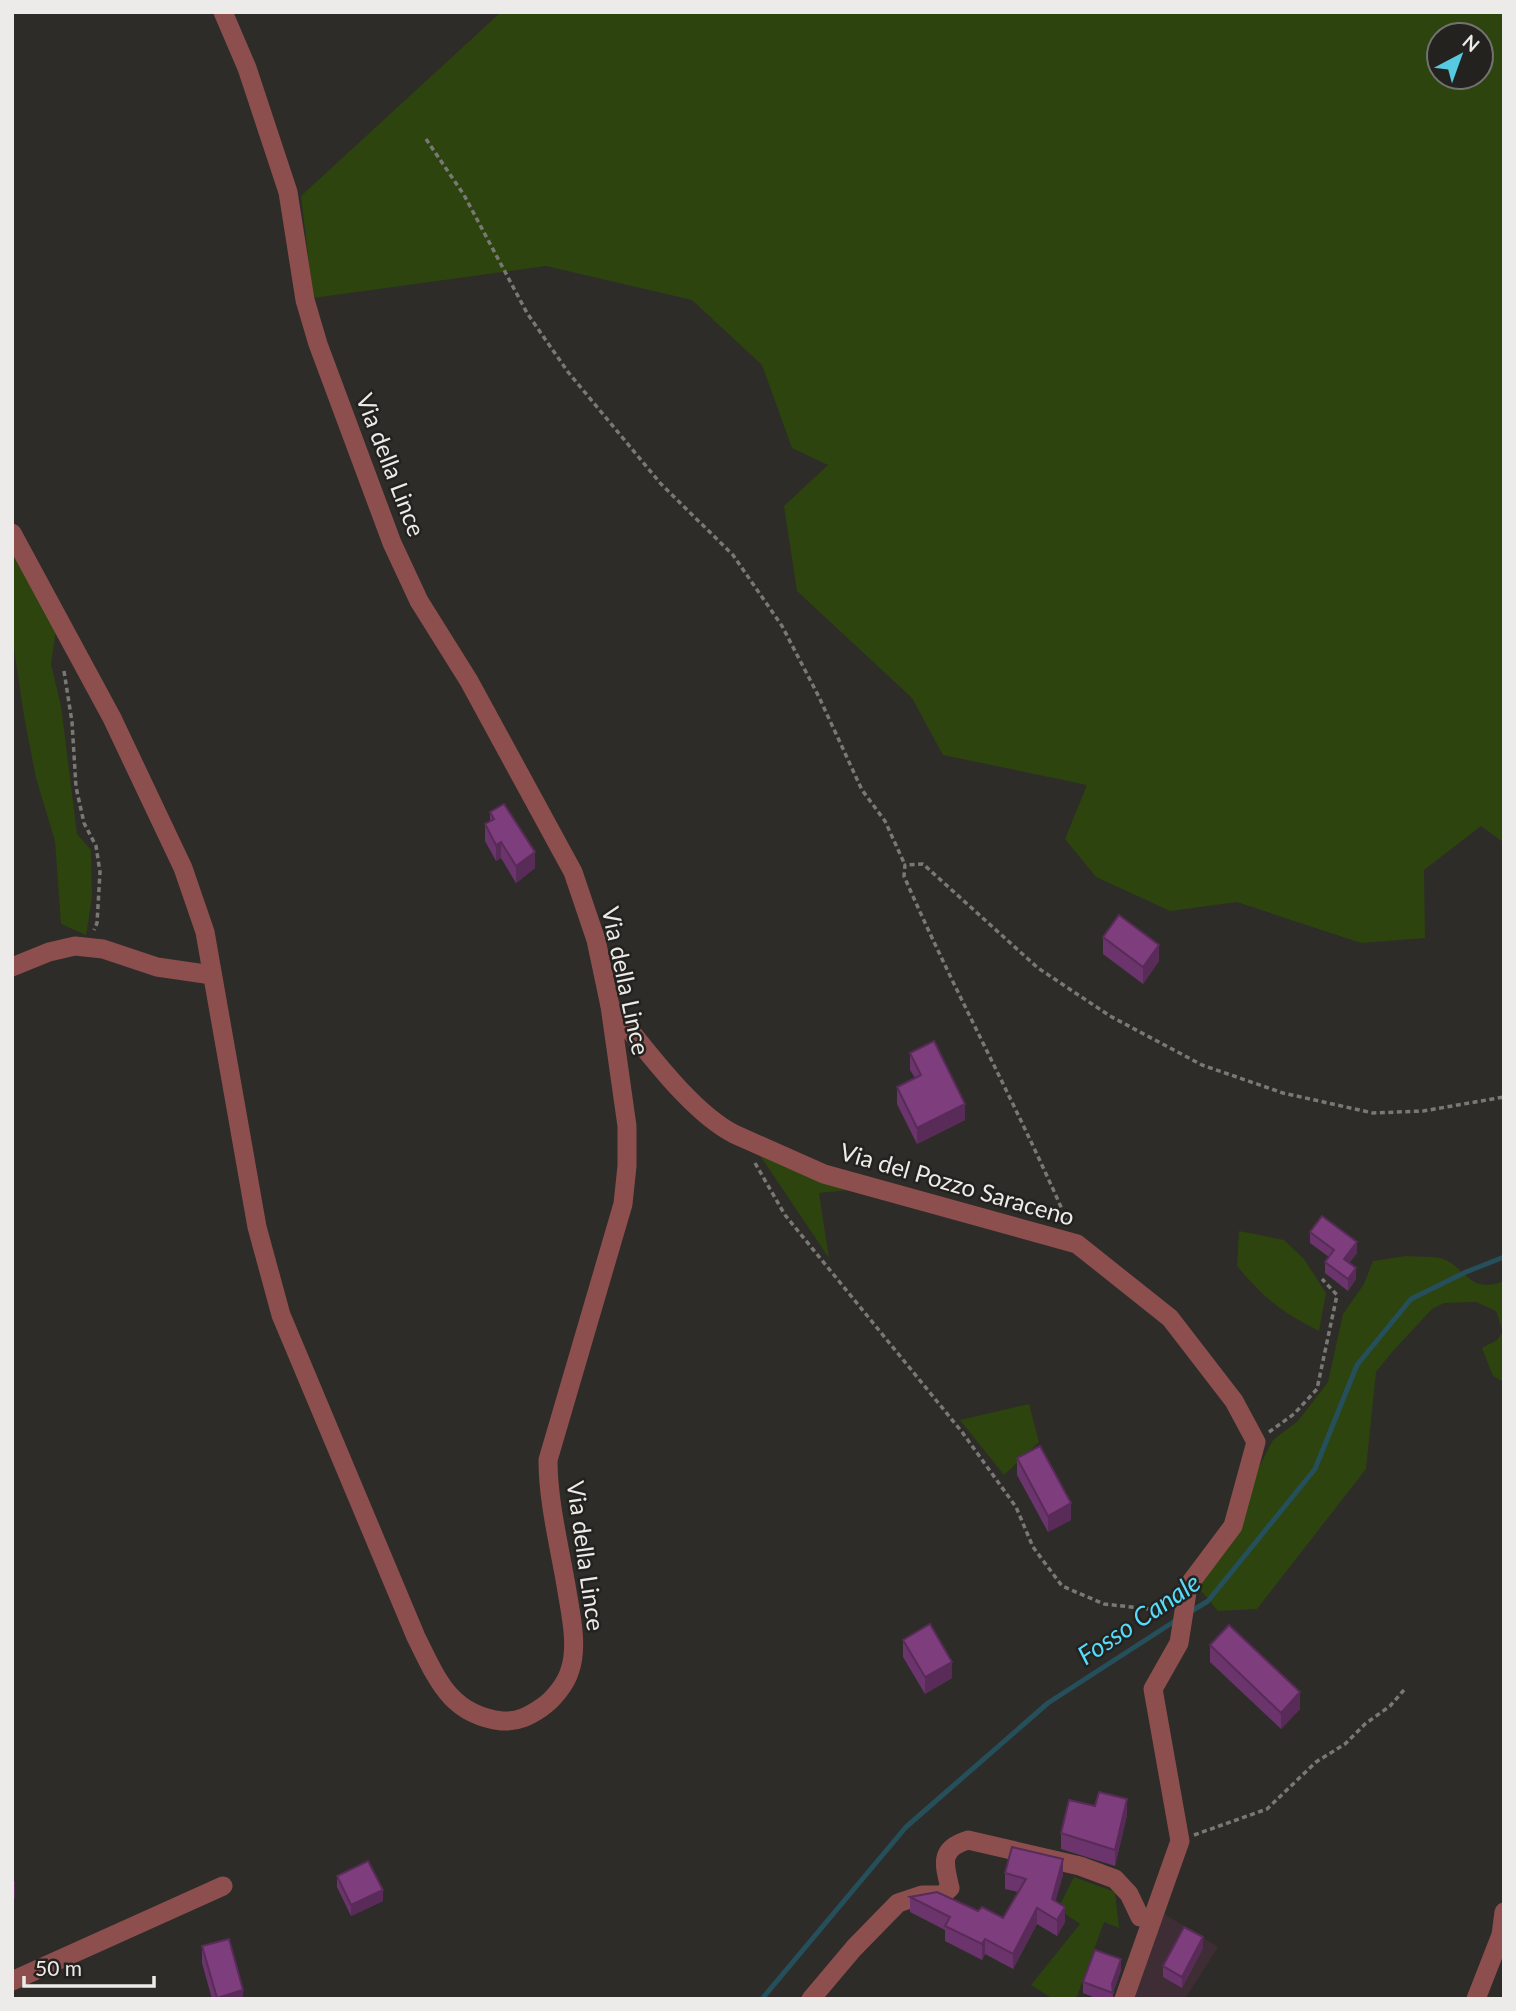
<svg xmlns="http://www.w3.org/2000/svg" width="1516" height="2011" viewBox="0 0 1516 2011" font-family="Lato,sans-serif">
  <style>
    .education { fill: #3f2d35 }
    .green { fill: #2d440e; fill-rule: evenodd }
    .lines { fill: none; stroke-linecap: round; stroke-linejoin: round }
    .stream { stroke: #254f5a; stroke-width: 5 }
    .path { stroke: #797875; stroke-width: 3.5; stroke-dasharray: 5 3.5; stroke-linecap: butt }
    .minor { stroke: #8d4f4e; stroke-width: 19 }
    .tertiary { stroke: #8d4f4e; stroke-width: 19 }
    .wall { fill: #6c346c }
    .shaded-wall { fill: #582b58 }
    .building { fill: #7e3d7d; stroke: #582b58; stroke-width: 2 }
    .labels { text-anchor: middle; stroke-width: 5; stroke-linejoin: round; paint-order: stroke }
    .street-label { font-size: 24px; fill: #ecebe9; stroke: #23221f }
    .water-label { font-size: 26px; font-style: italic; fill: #55dcfd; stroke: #23221f }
  </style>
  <rect width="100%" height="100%" fill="#2d2c28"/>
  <path class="education" d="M1161,1912L1218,1947L1185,1999H1132Z"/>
  <path class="green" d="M501,12H1504V843L1481,826L1424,870L1425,938L1361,943L1237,902L1170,911L1096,877L1065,839L1087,785L943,755L912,698L797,591L784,506L828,465L792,448L762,365L692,300L546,266L313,298L301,196ZM1439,35H1481V77H1439Z
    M12,550L56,630L51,664L61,706L77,834L91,850L92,898L86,935L61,924L55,841L36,778L24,716L12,636Z
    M759,1154L848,1190L819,1193L829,1258Z
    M1239,1231L1284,1240L1304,1259L1326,1293L1319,1331C1280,1311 1265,1299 1237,1266Z
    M1406,1256C1417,1257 1429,1256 1440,1258C1465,1264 1468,1296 1504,1281V1382L1493,1376L1482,1348L1497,1340L1503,1332L1496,1311L1476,1302L1444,1303L1432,1309L1393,1351L1376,1372L1366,1469L1257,1609L1218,1611L1197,1586L1273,1440L1298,1421L1328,1382L1343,1314L1364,1284L1373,1261Z
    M1029,1404L1039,1442L1004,1475L960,1420Z
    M1074,1877L1115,1892L1119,1928L1104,1922L1076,1999H1053L1031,1985L1080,1924L1058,1909Z"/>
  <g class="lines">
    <path class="stream" d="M1190,1612L1208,1601L1315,1469L1357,1365L1411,1299L1466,1272L1504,1257
      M762,1999L906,1827L1048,1703L1178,1619"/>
    <path class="path" d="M426,139L464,195L527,313L568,372L661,484L733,555L782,626L819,697L862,790L885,821L905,865
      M64,671L72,722L76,787L84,823L96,846L100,872L97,923L94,930
      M755,1163L785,1215L962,1432L1016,1507L1033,1547L1062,1586L1104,1604L1149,1609L1168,1602
      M1068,1223C1017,1105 955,993 904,876L905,865L923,864L1038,968L1110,1016L1202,1065L1283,1093L1373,1113L1423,1111L1504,1097
      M1269,1432L1294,1414L1317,1389L1337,1295L1322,1279
      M1194,1835L1267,1809L1316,1762L1345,1744L1365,1724L1390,1706L1404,1690"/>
    <path class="minor" d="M12,967L49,952L75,946L103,949L157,967L212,975
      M610,1006C643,1045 689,1111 734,1134L824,1174L1077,1244L1170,1318L1234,1401L1256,1442L1233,1526L1188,1586L1179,1643L1153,1689L1180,1841L1124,1999
      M12,1981L223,1886
      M811,1999L854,1948L898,1903L922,1895H942L950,1888C944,1863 939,1849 968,1840L1080,1866L1115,1879L1129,1894L1140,1917L1152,1919
      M1476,1999L1501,1935L1504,1912"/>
    <path class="tertiary" d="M12,533L112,718L183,868L205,932L257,1227L281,1315L416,1637C437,1679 450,1715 502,1721C518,1722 529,1716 541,1708C553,1700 566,1684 570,1670C578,1646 571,1616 567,1591C560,1548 548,1503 548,1460L623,1204L627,1166V1126L610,1006L596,940L573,872L469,681L419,601L392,543L318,344L305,300L288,192L247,68L223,12"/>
  </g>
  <path class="wall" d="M490,812L535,868L516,883L501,858L496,861L485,841V824L490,821Z
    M1103,937L1159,961L1143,984L1103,954Z
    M910,1053L965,1120L917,1144L897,1104V1087L915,1078L910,1070Z
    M1310,1232L1357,1253L1349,1263L1356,1279L1348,1291L1325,1273V1262L1329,1257L1310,1243Z
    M1017,1458L1071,1520L1048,1532L1017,1475Z
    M903,1640L952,1678L925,1694L903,1657Z
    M1210,1645L1300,1709L1281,1729L1210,1662Z
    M1127,1815L1115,1866L1061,1849V1833Z
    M1005,1873L1063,1875L1055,1901L1065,1922L1057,1936L1037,1924L1013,1969L985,1954L982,1960L945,1941V1930L910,1912V1897L1003,1918L1018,1892L1005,1889Z
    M337,1876L383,1901L351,1916L337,1887Z
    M202,1946L243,1999H212L202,1963Z
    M1203,1948L1182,1988L1163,1977V1966Z
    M1121,1970L1113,1993V1999H1098L1083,1993V1982Z"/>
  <path class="shaded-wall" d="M501,842V858L496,861V845Z
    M535,852V868L516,883V866Z
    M1159,945V961L1143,984V967Z
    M965,1104V1120L917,1144V1128Z
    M1357,1242V1253L1344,1270V1259Z
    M1356,1268V1279L1348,1291V1279Z
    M1071,1503V1520L1048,1532V1516Z
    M952,1662V1678L925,1694V1677Z
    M1300,1692V1709L1281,1729V1713Z
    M1127,1799V1815L1115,1866V1850Z
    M1063,1859V1875L1052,1914V1899Z
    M15,1881V1898H12V1882Z
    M383,1890V1901L351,1916V1905Z
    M1065,1907V1922L1057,1936V1920Z
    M1037,1908V1924L1013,1969V1954Z
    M1203,1937V1948L1182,1988V1977Z
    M985,1939V1954L982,1960V1944Z
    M1121,1959V1970L1112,1995V1984Z
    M243,1990V1999H217V1998Z"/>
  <path class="building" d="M504,804L535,852L516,866L501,842L496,845L485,824L494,819L490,812Z
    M1119,915L1159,945L1143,967L1103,937Z
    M934,1041L965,1104L917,1128L897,1087L921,1075L910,1053Z
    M1322,1216L1357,1242L1344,1259L1356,1268L1348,1279L1325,1262L1334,1250L1310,1232Z
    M1040,1446L1071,1503L1048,1516L1017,1458Z
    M930,1624L952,1662L925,1677L903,1640Z
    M1229,1625L1300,1692L1281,1713L1210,1645Z
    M1099,1792L1127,1799L1115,1850L1061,1833L1069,1800L1095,1806Z
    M1012,1847L1063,1859L1052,1899L1065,1907L1057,1920L1037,1908L1013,1954L985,1939L982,1944L945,1926L950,1917L910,1897L937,1892L978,1911L982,1907L1003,1918L1026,1879L1005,1873Z
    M368,1861L383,1890L351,1905L337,1876Z
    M1184,1927L1203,1937L1182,1977L1163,1966Z
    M229,1939L243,1990L217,1998L202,1946Z
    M1095,1950L1121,1959L1112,1984L1113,1993L1083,1982Z"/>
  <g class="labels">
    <g class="street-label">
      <text transform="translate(390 465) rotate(69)" y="8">Via della Lince</text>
      <text transform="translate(625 981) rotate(78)" y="8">Via della Lince</text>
      <text transform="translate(957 1185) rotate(16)" y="8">Via del Pozzo Saraceno</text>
      <text transform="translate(585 1556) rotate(82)" y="8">Via della Lince</text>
    </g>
    <g class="water-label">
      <text transform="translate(1139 1619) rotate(-34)" y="9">Fosso Canale</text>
    </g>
  </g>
  <rect width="1516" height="2011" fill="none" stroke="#ecebe9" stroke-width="28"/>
  <g transform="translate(1460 56) rotate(41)"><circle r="33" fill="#23221f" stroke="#737270" stroke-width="2"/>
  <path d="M0-5L12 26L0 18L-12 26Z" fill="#55cae0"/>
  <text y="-10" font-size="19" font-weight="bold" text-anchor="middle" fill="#ecebe9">N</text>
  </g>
  <path d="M24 1976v10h130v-10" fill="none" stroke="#ecebe9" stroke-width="3.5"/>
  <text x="35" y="1976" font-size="21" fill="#ecebe9" stroke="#23221f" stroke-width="5" paint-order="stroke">50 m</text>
</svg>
